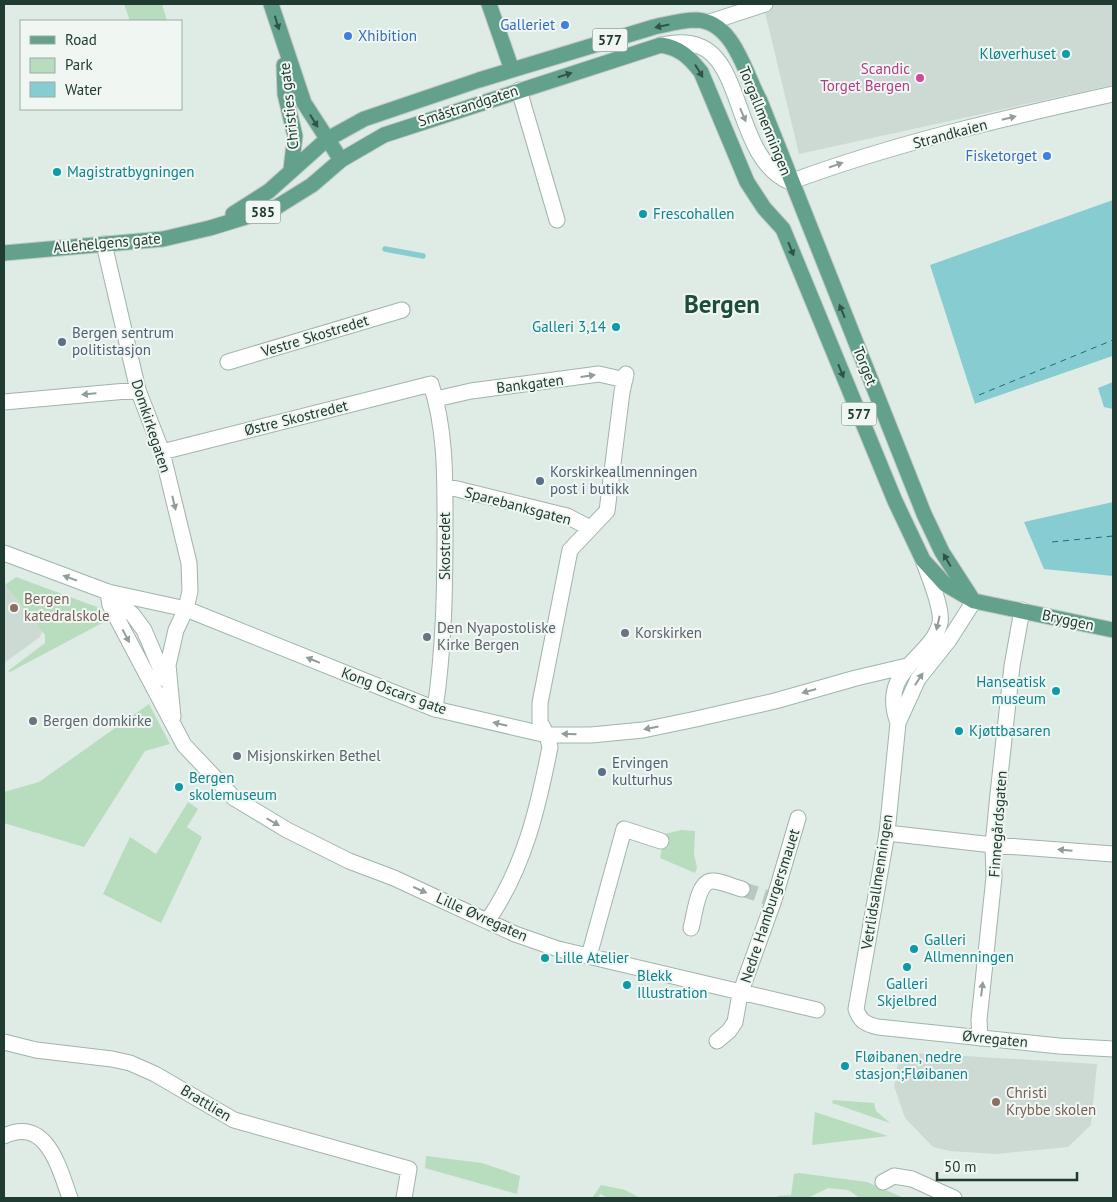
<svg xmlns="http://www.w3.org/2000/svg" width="1117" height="1202" viewBox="0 0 1117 1202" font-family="'PT Sans',sans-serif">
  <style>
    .built { fill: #cddad3 }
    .green { fill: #b8dcbe }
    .water { fill: #86ccd1 }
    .pier { fill: #dfebe5 }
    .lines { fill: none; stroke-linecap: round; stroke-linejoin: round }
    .stream { stroke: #86ccd1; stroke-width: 5.5 }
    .ferry { stroke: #1a6f77; stroke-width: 1; stroke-dasharray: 6 5; stroke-linecap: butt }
    .street-tunnel { stroke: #b9c8c1; stroke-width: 15; stroke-dasharray: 15 8; stroke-linecap: butt }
    .street-casing { stroke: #a2b3ab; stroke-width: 17 }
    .secondary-casing { stroke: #9eb6ac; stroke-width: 17 }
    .primary-casing { stroke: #c1c8c5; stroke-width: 17 }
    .street { stroke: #fff; stroke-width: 15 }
    .secondary { stroke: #fff; stroke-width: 15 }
    .primary { stroke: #63a18c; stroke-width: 15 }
    .oneway { fill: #315448 }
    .oneway2 { fill: #909d98 }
    .shop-dot { fill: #3f7fe0; stroke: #f0f7f3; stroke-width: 2 }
    .culture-dot { fill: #0f9aa8; stroke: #f0f7f3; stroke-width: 2 }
    .hotel-dot { fill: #d1479c; stroke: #f0f7f3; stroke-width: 2 }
    .service-dot { fill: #5c6f8a; stroke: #f0f7f3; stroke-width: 2 }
    .education-dot { fill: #8d6e63; stroke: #f0f7f3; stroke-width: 2 }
    .worship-dot { fill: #6b7280; stroke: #f0f7f3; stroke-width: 2 }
    .labels { text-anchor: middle; stroke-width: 4; stroke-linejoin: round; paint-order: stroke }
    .shield { fill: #f0f7f3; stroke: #5e736b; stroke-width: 1 }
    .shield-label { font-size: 14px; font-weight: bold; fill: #203b31 }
    .shop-label { font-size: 15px; fill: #366cbe; stroke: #f0f7f3; text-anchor: end }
    .culture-label { font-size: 15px; fill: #0d838f; stroke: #f0f7f3; text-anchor: start }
    .hotel-label { font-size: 15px; fill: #b23c85; stroke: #f0f7f3; text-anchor: end }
    .street-label { font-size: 15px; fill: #203b31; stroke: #f0f7f3 }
    .service-label { font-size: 15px; fill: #4e5e75; stroke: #f0f7f3; text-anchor: start }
    .education-label { font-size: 15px; fill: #785e54; stroke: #f0f7f3; text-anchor: start }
    .worship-label { font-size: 15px; fill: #5b616d; stroke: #f0f7f3; text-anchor: start }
    .town-label { font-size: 25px; font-weight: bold; fill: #1c4d3d; stroke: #f0f7f3 }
  </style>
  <rect width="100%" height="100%" fill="#dfebe5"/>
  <path class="built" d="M763,4H1113V85L799,154Z
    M4,584L42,631L40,637L4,663Z
    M900,1052L1097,1064L1091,1125L1068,1147L996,1154L950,1151L933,1147L905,1118L894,1086Z"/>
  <path class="green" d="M124,4H162L167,21H130Z
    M16,577L97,607L104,622L10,672L8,671L45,643V635L5,585Z
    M149,704L170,744L145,751L84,847L4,823V792L39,782Z
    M188,802L198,809L187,827L202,837L161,923L103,894L130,837L156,854Z
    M681,830L695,831L694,854L697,868L695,873L660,858L665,834Z
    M833,1100L874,1103L876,1111L890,1123L832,1103Z
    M815,1112L888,1136L812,1145Z
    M426,1156L482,1163L520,1176L517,1194L425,1168Z
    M799,1173L867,1182L904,1198H860L848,1190L828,1188L808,1198H777L778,1196L791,1195L794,1174Z
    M601,1185L625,1190L640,1198H607L601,1194L597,1198H592Z"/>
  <path class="water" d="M1113,200V356L975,404L930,265Z
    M1113,382V409L1104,407L1098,388Z
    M1113,502V576L1044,569L1024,522Z"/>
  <path class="pier" d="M1113,356V358L977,406L975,404Z"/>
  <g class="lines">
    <path class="stream" d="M385,249L423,256"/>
    <path class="ferry" d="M979,395L1113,340
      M1052,542L1113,536"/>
    <path class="street-tunnel" d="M742,889L766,897"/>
    <g class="street-casing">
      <path id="street" d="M519,90L557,220
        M104,244L138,390L162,452L189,563L190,591L186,609L176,630L168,665L173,717
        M228,362L402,310
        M436,399L471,391L599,374L625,380
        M4,402L138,390
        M162,452L431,384C446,431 445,478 445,527C445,589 444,648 435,709
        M445,486L567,516L590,528
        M108,592L110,605L184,745L234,798L287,830L349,861L394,878L515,934L558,949L817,1010
        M109,593L133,615L144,630L165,679
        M887,833L993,845L1113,854
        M488,920C524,868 538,808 550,747L547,735L540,722V703L570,550L607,511L622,392L626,374
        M691,928C695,915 697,879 714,881C724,882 733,887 742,889
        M589,956L624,829L661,841
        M980,1038L979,1020L994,877L993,845L998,794L1012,666L1022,610
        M717,1041L729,1031L735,1022L740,994L774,900L798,818
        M4,1042L36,1050L112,1059L130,1063L155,1074L234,1120L409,1169L404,1198
        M4,1136C47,1116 59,1168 70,1198
        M883,1182L894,1176L912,1179L954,1198"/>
    </g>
    <g class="secondary-casing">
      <path id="secondary" d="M710,22L765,4
        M661,45C674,43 686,41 699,46C744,62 736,160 790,182C895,143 1005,118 1113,94
        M4,553L108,592L186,609L435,709L547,735H591L643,730L696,719L775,701L856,678L907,666
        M974,601L949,640L918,679L898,723L887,833L856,1009C860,1021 865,1024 878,1027L1059,1046L1113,1049
        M898,723C878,669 931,659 940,623C943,608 928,575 923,560"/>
    </g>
    <g class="primary-casing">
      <path id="primary" d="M271,4L304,103L341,160
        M489,4L512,70
        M284,65L285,94L295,136L291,169
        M233,214L269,191L326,140L364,119L479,80L654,27C668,24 682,20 696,20C734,21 745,74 760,101L924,514L942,552L971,597
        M4,253L163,239L210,228L275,208L312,185L341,160L384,135L661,45C680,48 689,57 701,72L747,182L764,208L783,229L895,501L923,560L945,584L974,601L1113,630"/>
    </g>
    <use href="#street" class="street"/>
    <use href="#secondary" class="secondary"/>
    <use href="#primary" class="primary"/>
  </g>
  <defs><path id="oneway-solid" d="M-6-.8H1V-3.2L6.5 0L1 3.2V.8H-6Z" transform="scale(1.25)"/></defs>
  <g class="oneway">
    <use href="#oneway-solid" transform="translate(277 23) rotate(73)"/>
    <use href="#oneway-solid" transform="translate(662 26) rotate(168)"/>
    <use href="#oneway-solid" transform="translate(699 71) rotate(58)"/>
    <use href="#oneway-solid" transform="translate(565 75) rotate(-17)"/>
    <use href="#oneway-solid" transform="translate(314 121) rotate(58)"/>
    <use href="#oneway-solid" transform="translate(791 249) rotate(68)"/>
    <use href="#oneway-solid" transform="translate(842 311) rotate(-112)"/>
    <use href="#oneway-solid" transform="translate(841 371) rotate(68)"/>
    <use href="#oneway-solid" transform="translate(947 560) rotate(-120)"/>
  </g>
  <g class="oneway2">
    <use href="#oneway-solid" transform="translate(743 115) rotate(67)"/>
    <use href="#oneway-solid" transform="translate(1009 118) rotate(-14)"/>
    <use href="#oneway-solid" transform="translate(836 165) rotate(-19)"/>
    <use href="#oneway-solid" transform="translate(588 376) rotate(-8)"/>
    <use href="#oneway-solid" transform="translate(89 394) rotate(175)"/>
    <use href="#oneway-solid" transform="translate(174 503) rotate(76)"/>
    <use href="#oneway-solid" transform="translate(70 578) rotate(-160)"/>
    <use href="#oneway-solid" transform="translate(938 623) rotate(103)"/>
    <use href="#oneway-solid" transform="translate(126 636) rotate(62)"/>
    <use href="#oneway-solid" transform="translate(313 660) rotate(-158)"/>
    <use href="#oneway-solid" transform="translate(919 679) rotate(-57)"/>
    <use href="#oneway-solid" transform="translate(809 691) rotate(164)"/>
    <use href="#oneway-solid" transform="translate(500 724) rotate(-166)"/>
    <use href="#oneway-solid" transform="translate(651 728) rotate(169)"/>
    <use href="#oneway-solid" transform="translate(569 734) rotate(-179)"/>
    <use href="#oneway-solid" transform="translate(273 822) rotate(30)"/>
    <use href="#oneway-solid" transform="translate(1065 850) rotate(-175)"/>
    <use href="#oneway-solid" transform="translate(420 890) rotate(24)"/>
    <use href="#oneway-solid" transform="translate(982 989) rotate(-83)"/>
  </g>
  <g class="shop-dot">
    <circle cx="565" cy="25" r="5"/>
    <circle cx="348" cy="36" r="5"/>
    <circle cx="1047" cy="156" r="5"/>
  </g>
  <g class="culture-dot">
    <circle cx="1066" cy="54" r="5"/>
    <circle cx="57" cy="172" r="5"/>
    <circle cx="643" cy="214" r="5"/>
    <circle cx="616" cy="327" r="5"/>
    <circle cx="1056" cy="691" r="5"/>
    <circle cx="959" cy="731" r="5"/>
    <circle cx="179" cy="787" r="5"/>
    <circle cx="914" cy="949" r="5"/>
    <circle cx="545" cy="958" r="5"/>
    <circle cx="907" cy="967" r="5"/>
    <circle cx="627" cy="985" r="5"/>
    <circle cx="845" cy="1066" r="5"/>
  </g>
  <circle class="hotel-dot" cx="920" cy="78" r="5"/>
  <g class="service-dot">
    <circle cx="62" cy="342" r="5"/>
    <circle cx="540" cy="481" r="5"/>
    <circle cx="602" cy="772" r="5"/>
  </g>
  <g class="education-dot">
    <circle cx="14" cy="608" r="5"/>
    <circle cx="996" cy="1102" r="5"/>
  </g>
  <g class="worship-dot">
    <circle cx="625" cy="633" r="5"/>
    <circle cx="427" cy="637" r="5"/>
    <circle cx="33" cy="721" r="5"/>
    <circle cx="237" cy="756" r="5"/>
  </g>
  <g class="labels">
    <g class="shield">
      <rect x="592.5" y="28.5" width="35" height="23" rx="4"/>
      <rect x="245.5" y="200.5" width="35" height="23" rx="4"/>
      <rect x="841.5" y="402.5" width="35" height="23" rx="4"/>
    </g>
    <g class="shield-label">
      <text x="610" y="45">577</text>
      <text x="263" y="217">585</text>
      <text x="859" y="419">577</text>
    </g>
    <g class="shop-label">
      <text x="555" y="30">Galleriet</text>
      <text x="358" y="41" text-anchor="start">Xhibition</text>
      <text x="1037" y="161">Fisketorget</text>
    </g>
    <g class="culture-label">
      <text x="1056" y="59" text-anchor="end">Kløverhuset</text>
      <text x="67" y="177">Magistratbygningen</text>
      <text x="653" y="219">Frescohallen</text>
      <text x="606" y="332" text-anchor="end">Galleri 3,14</text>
      <text x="1046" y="687" text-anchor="end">Hanseatisk<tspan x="1046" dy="17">museum</tspan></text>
      <text x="969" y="736">Kjøttbasaren</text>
      <text x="189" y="783">Bergen<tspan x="189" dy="17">skolemuseum</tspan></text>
      <text x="924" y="945">Galleri<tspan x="924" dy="17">Allmenningen</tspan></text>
      <text x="555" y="963">Lille Atelier</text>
      <text x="637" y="981">Blekk<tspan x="637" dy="17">Illustration</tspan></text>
      <text x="907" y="989" text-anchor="middle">Galleri<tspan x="907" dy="17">Skjelbred</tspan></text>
      <text x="855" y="1062">Fløibanen, nedre<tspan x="855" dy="17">stasjon;Fløibanen</tspan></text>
    </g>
    <g class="hotel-label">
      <text x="910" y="74">Scandic<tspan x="910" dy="17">Torget Bergen</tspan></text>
    </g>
    <g class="street-label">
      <text transform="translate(289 106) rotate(-96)" y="5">Christies gate</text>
      <text transform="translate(468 106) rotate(-18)" y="5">Småstrandgaten</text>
      <text transform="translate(765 121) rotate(68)" y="5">Torgallmenningen</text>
      <text transform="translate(950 134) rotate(-15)" y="5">Strandkaien</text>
      <text transform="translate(107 243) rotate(-5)" y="5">Allehelgens gate</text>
      <text transform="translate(315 336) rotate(-17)" y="5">Vestre Skostredet</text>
      <text transform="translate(865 366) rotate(68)" y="5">Torget</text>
      <text transform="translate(530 384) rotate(-7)" y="5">Bankgaten</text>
      <text transform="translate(296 418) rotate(-14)" y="5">Østre Skostredet</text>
      <text transform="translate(151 426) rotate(72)" y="5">Domkirkegaten</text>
      <text transform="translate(518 506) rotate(15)" y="5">Sparebanksgaten</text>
      <text transform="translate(445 546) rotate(-90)" y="5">Skostredet</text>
      <text transform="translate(1068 620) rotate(12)" y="5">Bryggen</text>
      <text transform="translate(394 691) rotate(20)" y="5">Kong Oscars gate</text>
      <text transform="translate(998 824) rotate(-86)" y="5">Finnegårdsgaten</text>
      <text transform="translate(877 882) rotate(-81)" y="5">Vetrlidsallmenningen</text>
      <text transform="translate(770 906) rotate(-72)" y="5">Nedre Hamburgersmauet</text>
      <text transform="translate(482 917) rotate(24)" y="5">Lille Øvregaten</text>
      <text transform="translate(995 1039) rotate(6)" y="5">Øvregaten</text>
      <text transform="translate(206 1103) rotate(31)" y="5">Brattlien</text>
    </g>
    <g class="service-label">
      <text x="72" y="338">Bergen sentrum<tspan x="72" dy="17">politistasjon</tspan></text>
      <text x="550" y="477">Korskirkeallmenningen<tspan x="550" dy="17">post i butikk</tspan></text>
      <text x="612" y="768">Ervingen<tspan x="612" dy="17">kulturhus</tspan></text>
    </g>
    <g class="education-label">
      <text x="24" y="604">Bergen<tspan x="24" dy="17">katedralskole</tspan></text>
      <text x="1006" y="1098">Christi<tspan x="1006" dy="17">Krybbe skolen</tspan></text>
    </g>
    <g class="worship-label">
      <text x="437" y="633">Den Nyapostoliske<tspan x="437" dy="17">Kirke Bergen</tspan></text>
      <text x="635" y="638">Korskirken</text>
      <text x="43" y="726">Bergen domkirke</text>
      <text x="247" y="761">Misjonskirken Bethel</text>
    </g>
    <g class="town-label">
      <text x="722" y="313">Bergen</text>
    </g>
  </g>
  <rect width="1117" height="1202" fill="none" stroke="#203b31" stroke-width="10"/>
  <rect x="20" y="20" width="162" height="90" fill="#f0f7f3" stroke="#9daca5"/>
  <rect x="30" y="36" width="25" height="8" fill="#63a18c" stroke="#9daca5"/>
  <text x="65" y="45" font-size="15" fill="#203b31">Road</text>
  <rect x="30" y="58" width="25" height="15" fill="#b8dcbe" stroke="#9daca5"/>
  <text x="65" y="70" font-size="15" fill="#203b31">Park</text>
  <rect x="30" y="82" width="25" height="15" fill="#86ccd1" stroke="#9daca5"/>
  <text x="65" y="95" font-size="15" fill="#203b31">Water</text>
  <path d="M937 1172v8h140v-8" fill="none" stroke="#203b31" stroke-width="2.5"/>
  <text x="944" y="1172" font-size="15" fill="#203b31" stroke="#f0f7f3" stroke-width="4" paint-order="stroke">50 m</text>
</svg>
